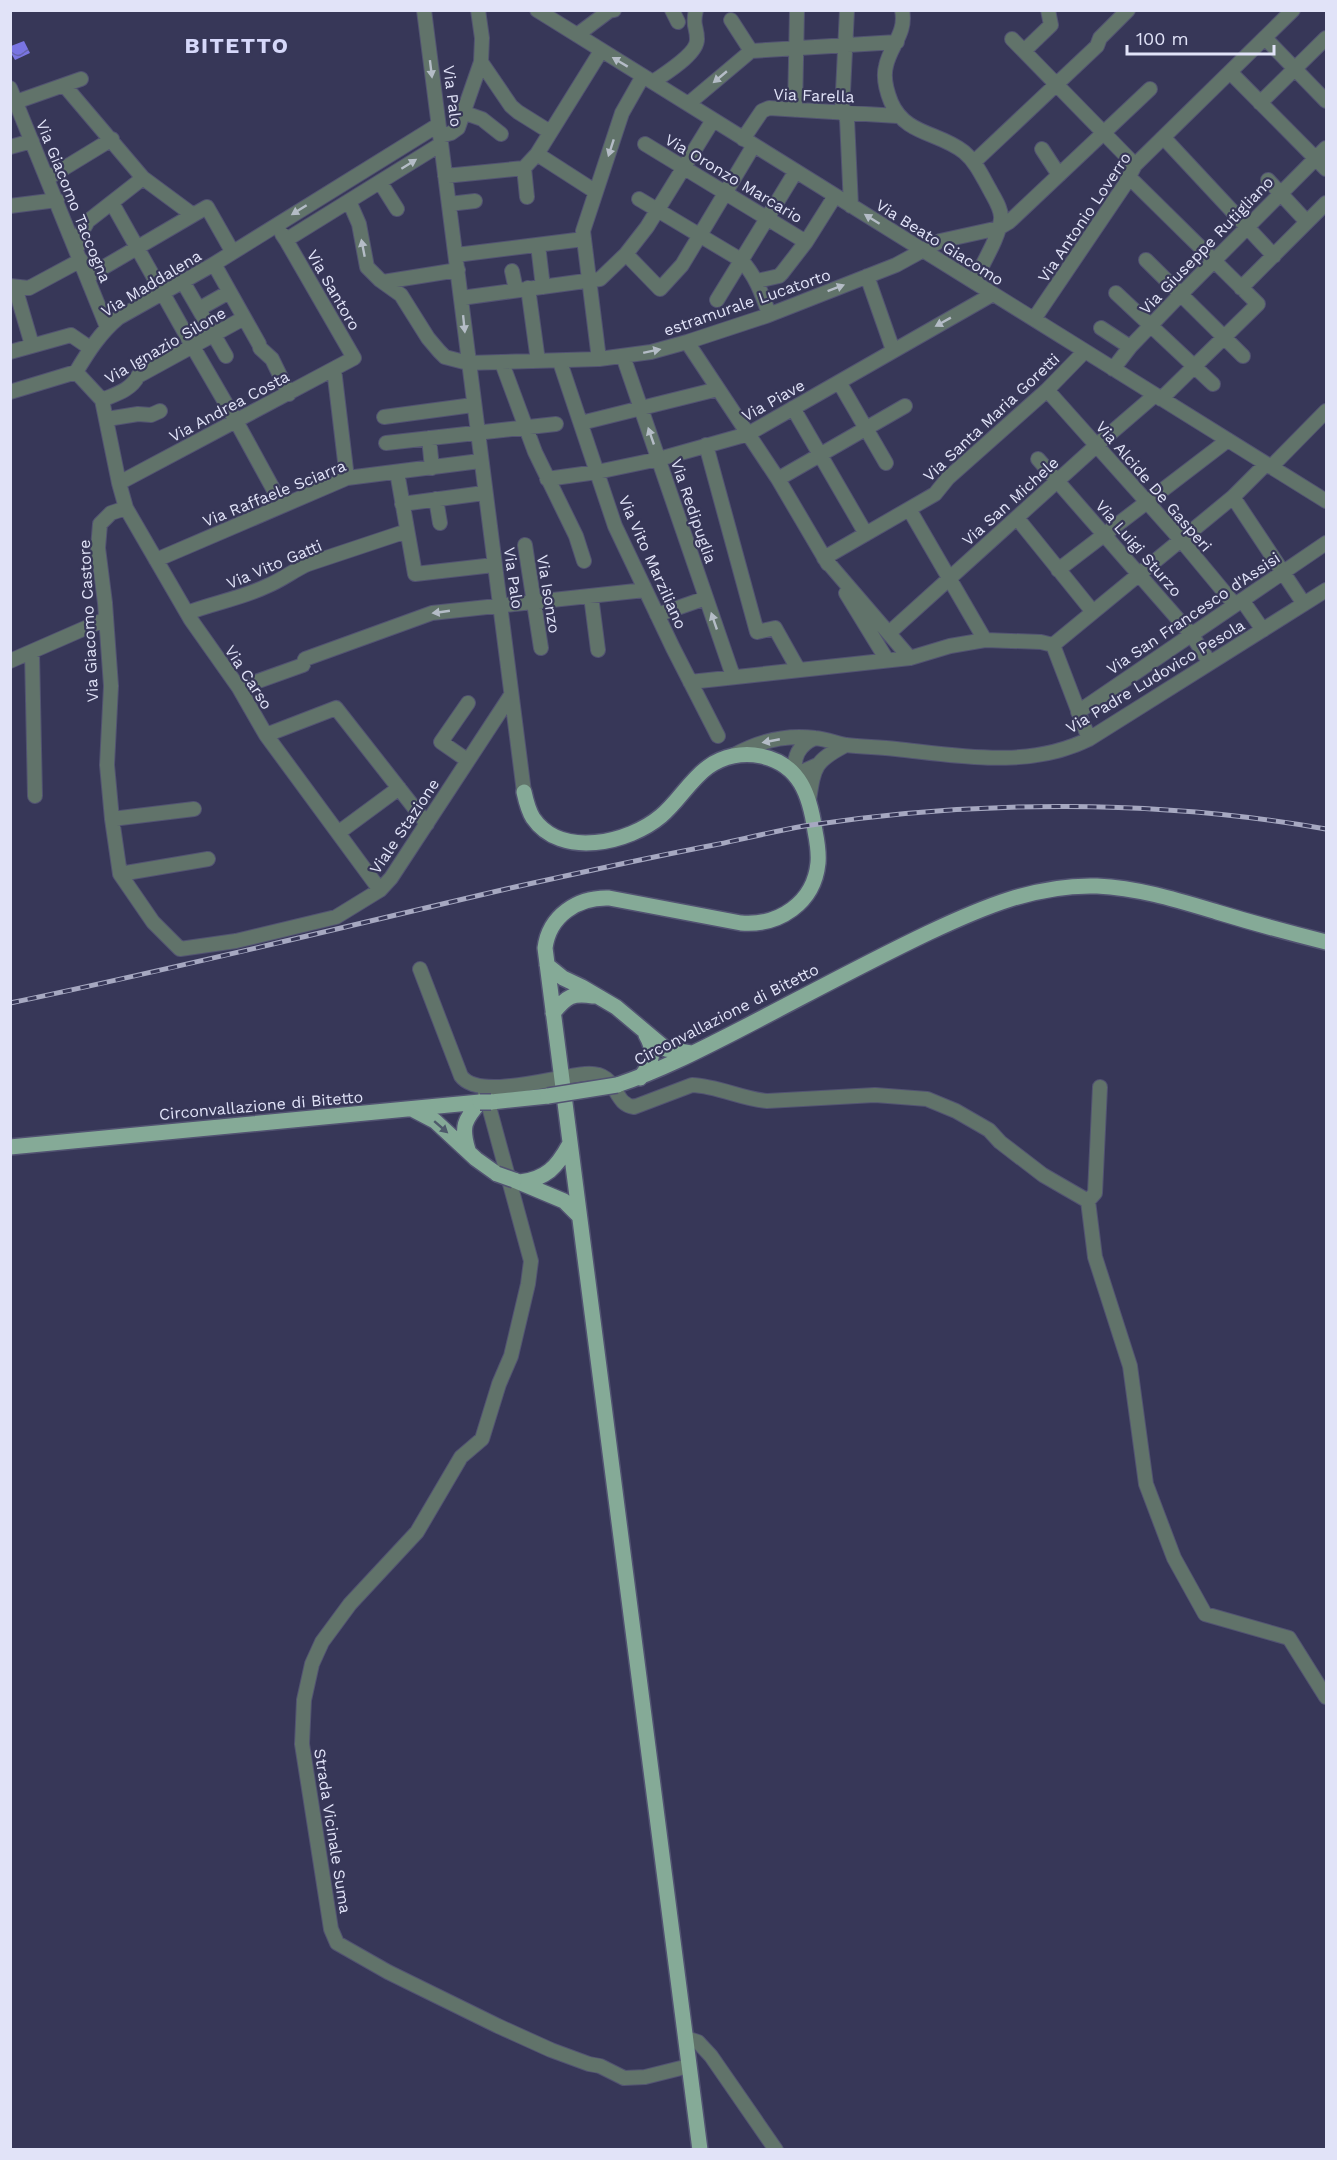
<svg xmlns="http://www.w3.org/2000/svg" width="1337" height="2160" viewBox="0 0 1337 2160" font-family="'Work Sans',sans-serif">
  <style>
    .water { fill: url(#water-waves) }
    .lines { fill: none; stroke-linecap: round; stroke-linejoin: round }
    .minor-casing { stroke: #525372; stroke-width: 16 }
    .major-casing { stroke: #525372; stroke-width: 18 }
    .minor { stroke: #61736a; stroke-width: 14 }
    .major { stroke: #85aa97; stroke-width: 15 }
    .rail-casing { stroke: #a6a8c1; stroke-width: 5 }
    .rail { stroke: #373758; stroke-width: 3; stroke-dasharray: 9; stroke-linecap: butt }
    .major-bridge-casing { stroke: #525372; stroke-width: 18; stroke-linecap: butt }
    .major-bridge { stroke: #85aa97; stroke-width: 15 }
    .oneway { fill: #b4bcc6 }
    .oneway2 { fill: #4e5a6b }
    .labels { text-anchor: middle; stroke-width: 4.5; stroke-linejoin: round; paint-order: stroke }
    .street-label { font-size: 16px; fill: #e1e3f8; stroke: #373758 }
    .district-label { font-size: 22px; font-weight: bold; letter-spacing: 1.5px; fill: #d6d8fa; stroke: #373758 }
  </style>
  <defs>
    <pattern id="water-waves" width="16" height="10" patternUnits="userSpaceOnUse" patternTransform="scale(1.5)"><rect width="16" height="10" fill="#7974e2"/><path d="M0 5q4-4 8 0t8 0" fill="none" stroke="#6663ad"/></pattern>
  </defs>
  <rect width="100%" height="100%" fill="#373758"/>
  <path class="water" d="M24,41L30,53L15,60L11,53V46Z"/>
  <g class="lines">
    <g class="minor-casing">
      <path id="minor" d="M424,10L524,792
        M537,10L1326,501
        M672,10L678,22
        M847,10L842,112L847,119L851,206
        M902,10C907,33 890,46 886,66C883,77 887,92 891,102C905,135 939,132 964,152C976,162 982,176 990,190C994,198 1002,209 1001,219C999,238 982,264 974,282
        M731,20L751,51
        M577,35L609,11L614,10
        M1012,39L1135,165
        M1266,39L1326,101
        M751,51L897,42
        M1024,51L1051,25L1048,10
        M481,62L511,106L518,112L550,132
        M1231,73L1326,169
        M653,82C664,74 698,54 697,39C697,26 692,27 696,10
        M64,85L143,178L193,215L207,207L232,251
        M10,88L107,327
        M1260,103L1326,38
        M10,104L81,79
        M688,104L751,51
        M795,110L797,10
        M465,113L482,119L501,134
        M440,136L451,133L458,128L481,62L482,38L478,10
        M1164,138L1274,256
        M743,139L762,111L769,108L898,116
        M645,144L806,242
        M10,147L32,141
        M1042,149L1059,175
        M537,154L596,192
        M974,162L1097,46L1100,38L1128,10
        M524,168L537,154L601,51
        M524,168L527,197
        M445,176L524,168
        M1129,177L1258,304L1161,399
        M48,178L112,139
        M1268,180L1307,222
        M380,182L397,209
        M639,199L741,260C756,276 762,294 769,314
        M349,201L359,224L367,267L380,280L401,295L428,338L439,351L445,357L468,363L599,359L651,352L687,342L766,316L896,265L940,241L999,228L1009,222L1150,89
        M112,203L193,347L236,421L282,505
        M449,204L475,201
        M10,206L57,200
        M282,234L286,240L441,144
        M538,245L543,287
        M77,248L81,233L88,221L143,178
        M626,254L660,289L682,265L754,145
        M456,255L584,239
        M1146,260L1243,356
        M214,264L259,344
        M512,271L516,290
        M867,276L893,350
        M87,277L193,215
        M757,281L779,276L782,273L806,242L835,196
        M183,282L226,356
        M383,282L458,270
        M10,286L29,288L81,260
        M15,287L32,345
        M528,288L538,361
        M1241,288L1326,203
        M1116,293L1213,384
        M461,298L600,279L626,254L647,227L713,120
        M717,300L796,171
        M199,309L229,292
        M1034,319L1124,186L1135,165L1293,10
        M1101,328L1130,347
        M687,342L778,479L828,564
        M260,348L272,359L289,394
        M10,352L71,335L90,348
        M623,356L733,676
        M599,359L583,231L622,113L643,76
        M560,362L615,526L673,648L718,736
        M502,363L535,452L576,536L584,561
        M334,369L347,478
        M1113,369L1130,347L1180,295L1326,148
        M76,372L102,400L119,483L126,508L111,513L100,524L98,548L105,603L111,686L107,765L112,819L120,874L153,922L180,949L236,941L336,917L380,890L391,878L511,695
        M839,382L886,463
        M1047,390L1181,540L1235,605
        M10,392L76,372C88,352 100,333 118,318L214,264L438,125
        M102,400C116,394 131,390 138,376L244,318
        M793,408L866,534
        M384,417L473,405
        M107,419L138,414L151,415L160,411
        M581,423L718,389
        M429,438L432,468
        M386,443L556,424
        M706,445L757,632L775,628L798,669
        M1038,459L1191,634L1210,663
        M1271,467L1326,411
        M397,472L415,574L494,565
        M547,479L597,472L659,459L748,434L993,294
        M778,479L905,406
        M119,483L354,358L286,240
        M1233,497L1304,604
        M436,499L440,523
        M402,504L484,493
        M126,508L191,620L239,688L266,735L336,708L427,824
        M909,509L985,640
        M1017,518L1093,612
        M525,545L541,648
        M156,560L347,478L480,461
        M1058,570L1228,440
        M846,593L887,660
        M591,596L598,650
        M1242,600L1263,630
        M187,613C213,603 242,598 267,586C282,580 294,570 308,564L407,531
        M657,615L706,598
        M889,633L1097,445L1155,395
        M1053,645L1233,497L1266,464
        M1053,645L1089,739
        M32,652L35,796
        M910,658L824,558L935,494L948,478L1047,390L1085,351
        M10,661L106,619
        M690,682L910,658L950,646L985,640L1041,642L1053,645
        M239,688L303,665L305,659L432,613L645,590
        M1078,712L1326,543
        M266,735L380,890
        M815,738C798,745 793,758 795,775L817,765
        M732,756C757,742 786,734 815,738C826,739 836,743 846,745C863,747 880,747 896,749C960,756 1029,769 1089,739L1326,590
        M467,760L441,742L468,703
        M809,800C814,766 815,761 846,745
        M112,819L194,809
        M338,833L399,788
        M120,874L208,859
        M420,969L461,1076C479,1101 557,1076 585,1074C620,1071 611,1104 634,1107L692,1085C718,1086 742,1099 767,1101L875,1095L927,1099L956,1111L989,1130L1000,1142L1043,1175L1088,1201L1095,1257L1130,1366L1146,1484L1174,1558L1205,1614L1289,1638L1326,1697
        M485,1092L531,1261L528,1284L511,1356L499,1384L482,1439L461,1457L417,1532L350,1604L322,1642L312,1664L304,1700L302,1744L331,1929L337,1943L388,1972L498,2026L551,2050L589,2064L600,2066L624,2078L645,2077L689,2066
        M1088,1201L1095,1193L1100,1087
        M686,2038L698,2042L711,2056L776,2150"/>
    </g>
    <g class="major-casing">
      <path id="major" d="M524,792C526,801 528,810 533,818C561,859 629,843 661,816C678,802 690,780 708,767C723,756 743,752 761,756C800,764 810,796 815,831C817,841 819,852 818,863C814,903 779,926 741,923L609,898C577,897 549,916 545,948L700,2150
        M547,965L563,978L582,987L616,1007L666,1049L691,1053
        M553,1013C567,996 572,993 593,996
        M640,1078C652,1063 656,1052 646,1035
        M617,1085C659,1071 698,1051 737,1031C801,998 863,964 928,933C981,908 1036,884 1097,886C1139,888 1177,900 1217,912C1253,923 1290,933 1326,942
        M491,1102L548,1096
        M414,1110L435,1121L476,1159L497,1174
        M10,1147L480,1102
        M468,1150C461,1127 464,1120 480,1102
        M514,1180L564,1201L579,1216
        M520,1182C546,1179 557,1167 569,1145"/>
    </g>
    <use href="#minor" class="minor"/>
    <use href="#major" class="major"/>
    <g class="rail-casing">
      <path id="rail" d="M10,1003C179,968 347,926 515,887C583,872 651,857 719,844C747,838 776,831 804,826C974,800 1157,799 1326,829"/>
    </g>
    <use href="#rail" class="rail"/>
    <g class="major-bridge-casing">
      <path id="major-bridge" d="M548,1096L617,1085
        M480,1102H491
        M497,1174L514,1180"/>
    </g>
    <use href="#major-bridge" class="major-bridge"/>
  </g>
  <defs><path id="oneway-solid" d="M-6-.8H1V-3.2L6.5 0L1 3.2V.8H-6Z" transform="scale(1.5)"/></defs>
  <g class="oneway">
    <use href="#oneway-solid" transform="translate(620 62) rotate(-149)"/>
    <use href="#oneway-solid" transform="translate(431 69) rotate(83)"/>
    <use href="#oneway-solid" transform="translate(720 77) rotate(140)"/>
    <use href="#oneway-solid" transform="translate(611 148) rotate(108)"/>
    <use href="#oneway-solid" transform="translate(409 164) rotate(-32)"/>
    <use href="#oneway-solid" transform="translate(299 210) rotate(148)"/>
    <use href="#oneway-solid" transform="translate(872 219) rotate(-148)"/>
    <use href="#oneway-solid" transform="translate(363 248) rotate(-101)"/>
    <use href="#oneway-solid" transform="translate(836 288) rotate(-21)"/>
    <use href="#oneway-solid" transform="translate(943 322) rotate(151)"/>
    <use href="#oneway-solid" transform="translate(464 324) rotate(84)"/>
    <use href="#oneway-solid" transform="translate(652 351) rotate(-12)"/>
    <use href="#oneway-solid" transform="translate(651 436) rotate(-109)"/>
    <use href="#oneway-solid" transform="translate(441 612) rotate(172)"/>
    <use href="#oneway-solid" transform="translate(714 621) rotate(-109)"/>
    <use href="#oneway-solid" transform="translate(771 741) rotate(169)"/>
  </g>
  <use class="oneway2" href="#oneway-solid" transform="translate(441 1127) rotate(41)"/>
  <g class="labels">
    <g class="street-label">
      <text transform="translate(814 95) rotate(2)" y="6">Via Farella</text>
      <text transform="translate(453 96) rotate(83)" y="6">Via Palo</text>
      <text transform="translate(734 178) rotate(31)" y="6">Via Oronzo Marcario</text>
      <text transform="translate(74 201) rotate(68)" y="6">Via Giacomo Taccogna</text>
      <text transform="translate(1084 217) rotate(-56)" y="6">Via Antonio Loverro</text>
      <text transform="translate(940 242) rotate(32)" y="6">Via Beato Giacomo</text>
      <text transform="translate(1206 245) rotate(-46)" y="6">Via Giuseppe Rutigliano</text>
      <text transform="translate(151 283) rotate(-31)" y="6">Via Maddalena</text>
      <text transform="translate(334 290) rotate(60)" y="6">Via Santoro</text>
      <text transform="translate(747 302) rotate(-19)" y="6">estramurale Lucatorto</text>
      <text transform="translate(165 345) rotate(-30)" y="6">Via Ignazio Silone</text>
      <text transform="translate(773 400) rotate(-29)" y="6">Via Piave</text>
      <text transform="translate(229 406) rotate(-28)" y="6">Via Andrea Costa</text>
      <text transform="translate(991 417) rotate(-43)" y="6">Via Santa Maria Goretti</text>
      <text transform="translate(1154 486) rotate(49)" y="6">Via Alcide De Gasperi</text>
      <text transform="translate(274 493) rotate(-22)" y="6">Via Raffaele Sciarra</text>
      <text transform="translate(1010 501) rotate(-42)" y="6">Via San Michele</text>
      <text transform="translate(694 511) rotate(71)" y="6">Via Redipuglia</text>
      <text transform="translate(1139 548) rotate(49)" y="6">Via Luigi Sturzo</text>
      <text transform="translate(653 562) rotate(66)" y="6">Via Vito Marziliano</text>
      <text transform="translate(274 564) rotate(-23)" y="6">Via Vito Gatti</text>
      <text transform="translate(514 578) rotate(82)" y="6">Via Palo</text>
      <text transform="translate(549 594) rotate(81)" y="6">Via Isonzo</text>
      <text transform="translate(1193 613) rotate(-34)" y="6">Via San Francesco d'Assisi</text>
      <text transform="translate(88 621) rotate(-93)" y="6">Via Giacomo Castore</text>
      <text transform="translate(1155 676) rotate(-31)" y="6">Via Padre Ludovico Pesola</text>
      <text transform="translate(249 677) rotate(57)" y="6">Via Carso</text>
      <text transform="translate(404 826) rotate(-56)" y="6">Viale Stazione</text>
      <text transform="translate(726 1014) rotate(-27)" y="6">Circonvallazione di Bitetto</text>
      <text transform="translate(261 1105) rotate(-5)" y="6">Circonvallazione di Bitetto</text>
      <text transform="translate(333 1831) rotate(81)" y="6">Strada Vicinale Suma</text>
    </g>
    <g class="district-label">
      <text x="237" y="53">BITETTO</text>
    </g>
  </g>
  <rect width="1337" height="2160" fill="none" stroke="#e1e3f8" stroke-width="24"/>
  <path d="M1127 45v9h147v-9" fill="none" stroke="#e1e3f8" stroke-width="3"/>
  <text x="1136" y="45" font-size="18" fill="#e1e3f8" stroke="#373758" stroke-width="4.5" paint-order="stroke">100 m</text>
</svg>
